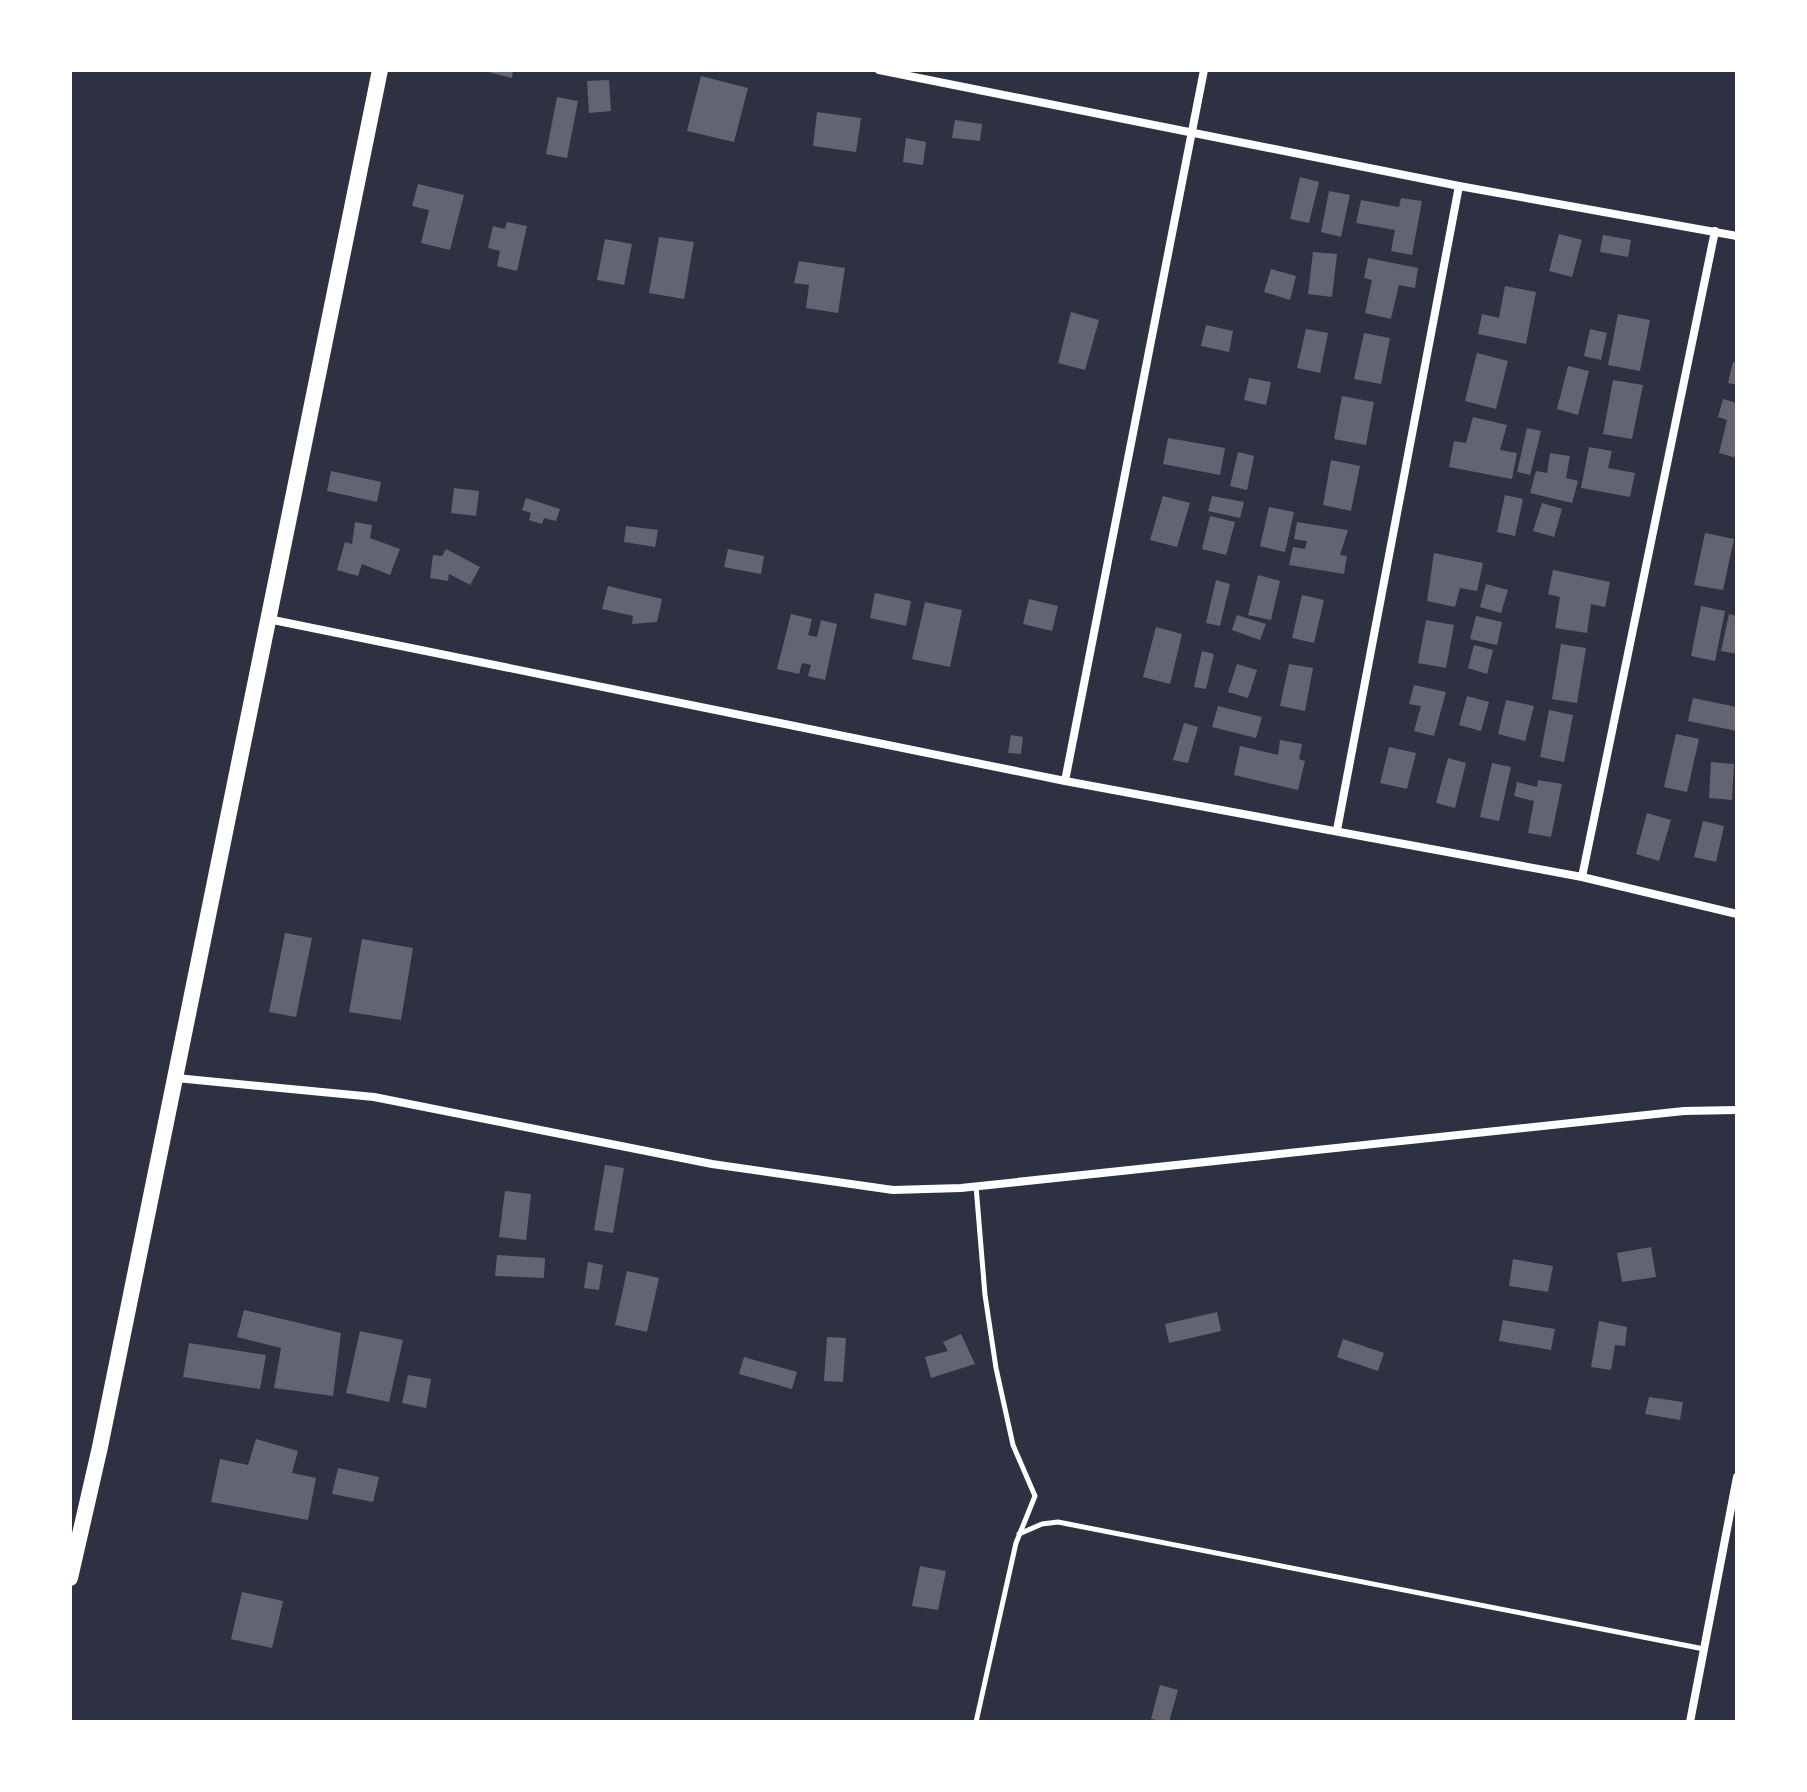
<svg xmlns="http://www.w3.org/2000/svg" width="1807" height="1792" viewBox="0 0 1807 1792" font-family="Inter,sans-serif">
  <style>
    .building { fill: #626471 }
    .lines { fill: none; stroke-linecap: round; stroke-linejoin: round }
    .service { stroke: #fff; stroke-width: 5 }
    .minor { stroke: #fff; stroke-width: 8 }
    .trunk { stroke: #fff; stroke-width: 16 }
  </style>
  <rect width="100%" height="100%" fill="#2d3142"/>
  <path class="building" d="M480,70H513L512,78Z
    M701,76L748,88L734,142L687,131Z
    M609,80L611,111L589,113L587,81Z
    M557,97L578,101L567,158L546,154Z
    M817,112L861,118L856,152L813,146Z
    M955,120L982,124L980,141L952,138Z
    M906,138L926,142L923,165L903,162Z
    M1300,177L1319,182L1309,223L1290,219Z
    M418,184L464,195L450,250L421,243L429,210L412,206Z
    M1329,191L1350,195L1341,237L1321,232Z
    M1401,198L1422,201L1412,255L1391,251L1395,230L1356,223L1361,200L1399,207Z
    M507,222L527,226L517,271L497,266L500,251L488,248L493,226L505,229Z
    M1559,234L1582,240L1572,277L1549,271Z
    M1603,235L1631,240L1628,257L1600,252Z
    M659,237L694,242L684,299L649,293Z
    M605,239L632,244L624,285L597,280Z
    M1313,252L1337,254L1332,297L1308,294Z
    M1368,258L1418,268L1415,288L1399,285L1391,319L1365,313L1372,280L1364,278Z
    M799,261L845,268L838,313L806,308L809,285L794,283Z
    M1271,269L1296,276L1290,300L1264,292Z
    M1505,286L1536,292L1526,344L1478,334L1482,314L1499,318Z
    M1071,312L1099,320L1085,370L1058,363Z
    M1618,314L1650,320L1640,371L1608,365Z
    M1206,325L1233,331L1229,352L1201,346Z
    M1306,329L1328,333L1320,373L1297,368Z
    M1590,329L1607,333L1601,360L1584,356Z
    M1364,333L1390,338L1381,384L1354,379Z
    M1477,353L1508,361L1496,409L1465,401Z
    M1733,362L1737,363V385L1728,383Z
    M1568,366L1589,371L1578,415L1557,409Z
    M1249,378L1271,382L1266,405L1244,400Z
    M1613,380L1643,385L1632,439L1603,434Z
    M1342,396L1374,402L1366,445L1334,439Z
    M1723,399L1737,403V458L1719,453L1727,420L1718,417Z
    M1473,417L1507,425L1500,450L1517,453L1512,479L1449,467L1454,441L1466,443Z
    M1527,428L1541,431L1530,475L1517,472Z
    M1168,438L1225,448L1220,475L1163,464Z
    M1589,447L1612,451L1608,468L1635,473L1630,497L1581,488Z
    M1238,452L1254,456L1247,490L1230,486Z
    M1550,453L1570,456L1566,478L1578,481L1572,503L1530,493L1536,471L1547,473Z
    M1331,460L1360,466L1351,511L1323,505Z
    M331,471L381,482L377,502L327,491Z
    M454,488L479,491L476,516L451,513Z
    M1505,495L1523,499L1515,536L1497,532Z
    M1163,496L1190,503L1177,547L1150,540Z
    M1212,496L1244,502L1240,518L1208,511Z
    M526,498L560,509L556,521L544,518L542,524L529,520L531,513L522,510Z
    M1542,503L1562,509L1554,537L1533,531Z
    M1269,507L1294,512L1285,552L1260,546Z
    M1210,516L1235,522L1226,555L1202,549Z
    M355,522L372,525L370,538L400,549L390,575L362,564L358,576L337,570L345,542L352,544Z
    M1297,522L1348,530L1340,555L1347,556L1344,574L1289,565L1293,547L1305,549L1307,541L1294,539Z
    M626,526L658,530L655,547L624,542Z
    M1705,533L1734,539L1723,590L1694,585Z
    M446,549L480,567L470,585L449,574L448,581L430,578L433,555L442,556Z
    M728,549L764,556L761,574L724,567Z
    M1434,553L1483,563L1477,591L1460,588L1455,607L1427,601Z
    M1553,570L1610,582L1605,607L1591,604L1587,633L1555,628L1560,597L1548,594Z
    M1258,575L1280,581L1271,620L1248,615Z
    M1216,580L1230,584L1220,626L1206,623Z
    M1486,584L1508,590L1501,613L1480,607Z
    M608,586L662,599L657,622L632,624L633,616L602,609Z
    M875,593L911,601L906,626L870,618Z
    M1302,595L1324,600L1314,643L1292,638Z
    M1029,599L1058,606L1052,631L1023,624Z
    M925,602L962,610L950,667L912,659Z
    M1701,606L1725,611L1715,661L1691,656Z
    M791,614L812,619L808,635L817,637L821,620L837,624L825,680L808,676L811,665L802,663L799,674L777,669Z
    M1729,614L1737,616V654L1721,651Z
    M1237,615L1266,624L1260,640L1232,630Z
    M1476,616L1502,622L1497,645L1470,639Z
    M1426,620L1454,625L1446,668L1418,663Z
    M1156,627L1182,634L1170,684L1143,677Z
    M1561,644L1586,648L1577,703L1552,699Z
    M1474,645L1493,650L1487,674L1468,668Z
    M1202,651L1214,654L1206,689L1194,687Z
    M1237,664L1257,670L1248,698L1228,692Z
    M1289,664L1313,668L1305,711L1280,706Z
    M1414,685L1446,692L1434,736L1414,731L1421,706L1409,704Z
    M1467,696L1489,702L1481,731L1459,725Z
    M1693,698L1737,707V731L1688,721Z
    M1506,700L1534,706L1525,741L1498,734Z
    M1218,706L1262,717L1256,738L1212,727Z
    M1549,710L1573,715L1564,762L1540,757Z
    M1184,723L1198,727L1188,763L1173,760Z
    M1676,734L1699,739L1687,792L1664,787Z
    M1011,735L1023,737L1021,754L1008,753Z
    M1280,740L1302,744L1299,759L1305,761L1298,790L1234,775L1240,746L1278,755Z
    M1389,747L1416,753L1407,789L1380,783Z
    M1448,758L1466,763L1455,808L1436,803Z
    M1711,762L1734,764L1732,800L1709,798Z
    M1492,763L1511,767L1499,821L1480,817Z
    M1538,780L1562,784L1551,837L1528,833L1534,801L1514,796L1517,782L1537,787Z
    M1647,813L1671,820L1659,861L1636,854Z
    M1703,821L1724,826L1716,862L1694,857Z
    M285,933L312,938L296,1017L269,1012Z
    M362,939L413,948L401,1020L349,1012Z
    M605,1165L624,1168L613,1233L594,1230Z
    M505,1191L531,1194L526,1240L499,1237Z
    M1651,1247L1656,1277L1622,1282L1617,1253Z
    M497,1255L545,1258L544,1278L495,1276Z
    M1513,1259L1553,1266L1548,1292L1509,1286Z
    M588,1262L603,1265L599,1290L584,1288Z
    M627,1271L659,1278L647,1332L615,1325Z
    M244,1310L341,1333L333,1396L274,1388L281,1348L237,1337Z
    M1217,1312L1221,1331L1169,1343L1165,1324Z
    M1503,1320L1555,1329L1551,1350L1499,1341Z
    M1599,1321L1627,1327L1625,1346L1615,1345L1611,1370L1591,1367Z
    M360,1331L403,1340L389,1402L346,1393Z
    M961,1334L975,1364L931,1378L925,1357L948,1351L943,1342Z
    M827,1337L846,1338L843,1382L824,1381Z
    M1343,1339L1384,1353L1378,1371L1337,1357Z
    M189,1343L266,1355L260,1389L183,1377Z
    M744,1357L797,1372L792,1389L739,1374Z
    M408,1375L431,1379L426,1408L402,1403Z
    M1649,1397L1683,1402L1680,1420L1645,1414Z
    M256,1439L298,1451L292,1473L316,1478L308,1520L211,1502L220,1459L248,1465Z
    M338,1468L379,1477L373,1502L332,1494Z
    M920,1566L946,1571L938,1610L912,1606Z
    M242,1592L283,1601L272,1648L231,1639Z
    M1160,1685L1178,1690L1169,1722L1151,1719Z"/>
  <g class="lines">
    <path class="service" d="M1019,1534L1042,1524L1058,1522L1704,1649
      M976,1722L1016,1543L1035,1496L1013,1445L996,1368L985,1295L976,1186"/>
    <path class="minor" d="M879,70L1459,186L1737,236
      M268,619L1065,781L1582,877L1737,914
      M1065,781L1204,70
      M1337,830L1459,186
      M1582,877L1715,231
      M176,1078L374,1097L712,1164L893,1190L961,1188L1684,1111L1737,1110
      M1690,1722L1737,1477"/>
    <path class="trunk" d="M70,1578L100,1447L380,70"/>
  </g>
  <rect width="1807" height="1792" fill="none" stroke="#ffffff" stroke-width="144"/>
</svg>
